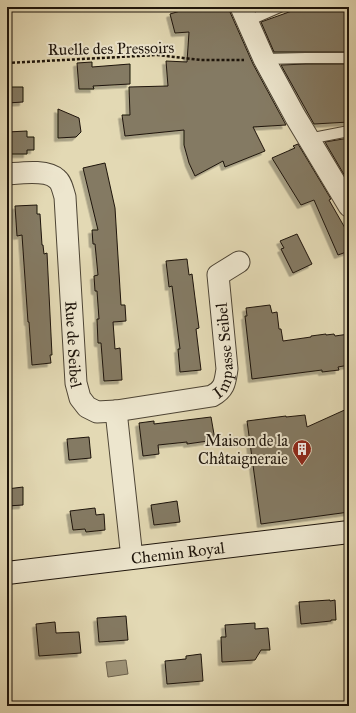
<svg xmlns="http://www.w3.org/2000/svg" width="356" height="713" viewBox="0 0 356 713" font-family="'IM FELL Great Primer',serif">
  <style>
    .water { fill: #a0967b; stroke: #6c624e }
    .building { fill: #847a63; stroke: #1d140b; filter: url(#shadow) }
    .lines { fill: none; stroke-linecap: round; stroke-linejoin: round }
    .lane-casing { stroke: #4e4535; stroke-width: 12 }
    .street-casing { stroke: #4e4535; stroke-width: 23 }
    .secondary-casing { stroke: #1d140b; stroke-width: 24 }
    .path { stroke: #1d140b; stroke-width: 2.5; stroke-dasharray: 3 2; stroke-linecap: butt }
    .lane { stroke: #ede6ce; stroke-width: 10 }
    .street { stroke: #ede6ce; stroke-width: 21 }
    .secondary { stroke: #ede6ce; stroke-width: 22 }
    .labels { text-anchor: middle; stroke-width: 4; stroke-linejoin: round; paint-order: stroke }
    .street-label { font-size: 16px; fill: #1d140b; stroke: #ede6ce }
    .poi-label { font-size: 16px; fill: #1d140b; stroke: #ede6ce; text-anchor: end }
  </style>
  <defs>
    <filter id="shadow"><feDropShadow dx="-3.5" dy="3.5" stdDeviation="0" flood-color="#0004"/></filter>
  </defs>
  <rect width="100%" height="100%" fill="#e3d9b4"/>
  <filter id="stains"><feTurbulence type="fractalNoise" baseFrequency=".005" numOctaves="4"/><feColorMatrix values="0 0 0 0 .2 0 0 0 0 .09 0 0 0 0 .02 0 0 0 .5 -.17"/></filter>
  <radialGradient id="worn" r=".72"><stop offset=".6" stop-color="#630" stop-opacity="0"/><stop offset="1" stop-color="#630" stop-opacity=".3"/></radialGradient>
  <path class="water" d="M126,660L128,674L108,677L106,662Z"/>
  <path class="building" d="M194,7H229L230,12L253,64L286,125L253,127L265,151L225,167L223,161L195,176L189,163L184,145V130L125,136L122,115H130L129,87L168,86L166,61L187,62L189,32L175,33L170,14Z
    M303,7H349V52H274L261,22Z
    M92,62V67L130,64V84L93,86L94,89H79L77,63Z
    M306,64H349V122L314,124L281,65Z
    M7,87H23V102L7,103Z
    M58,109L79,118L81,132L76,137L58,138Z
    M27,131V137H34V150H27V154H7V132Z
    M349,138V183L325,142Z
    M298,144L331,199L329,200L349,235V251L338,255L314,200L301,205L272,158L295,148L293,146Z
    M105,163L115,208L121,305H125L126,321L113,322L115,349L120,348L122,380L104,381L101,343H98L97,319H99L97,291H95L94,276L98,275L95,244H93L92,230H98L83,168Z
    M37,205V214H40L42,245H43L44,254L47,253L52,355H50L51,363L32,365L29,322H28L22,235L17,236L15,206Z
    M297,234L312,264L293,273L281,249L284,248L280,241Z
    M187,259L189,275L192,274L195,298L199,328L196,329L201,370L180,372L178,349H180L172,286L169,287L166,261Z
    M270,305L272,313L277,312L279,329H281L283,341L311,337V336L326,334V335L334,334L335,336L349,334V365L338,367L339,370L322,372V370L252,379L245,316H247L246,308Z
    M349,408V512L261,524L247,421L286,416V417L305,415L307,427Z
    M211,417L215,440L187,444V442L158,445L159,454L143,456L139,423L154,421V424Z
    M89,437L91,458L69,460L67,439Z
    M23,487V505L7,506V489Z
    M177,501L180,522L154,525L151,505Z
    M95,508L96,515L104,514L105,530L86,532L85,529L73,530L70,511Z
    M330,600V601L335,600L336,620H331V621L301,624L299,602Z
    M126,616L128,640L99,642L97,618Z
    M55,622L56,633L79,632L81,653L39,656L36,624Z
    M255,623V629L268,628L270,650H261L255,660L222,662L221,637H226L225,625Z
    M201,654L203,681L167,684L165,661L186,659V656Z"/>
  <g class="lines">
    <g class="lane-casing">
      <path id="lane" d="M248,21L280,7
        M264,59L306,58H349
        M308,139L349,131"/>
    </g>
    <g class="street-casing">
      <g id="street">
        <path d="M241,7L264,59L295,116L349,206"/>
        <path id="s1" d="M7,174C21,173 47,169 57,179C62,183 63,191 65,197L76,383L80,398L87,407L97,412L116,411L212,396C225,389 225,382 227,369L218,275L239,262"/>
        <path d="M116,411L132,558"/>
      </g>
    </g>
    <g class="secondary-casing">
      <g id="secondary">
        <path id="s2" d="M7,573L349,532"/>
      </g>
    </g>
    <path class="path" d="M7,63L157,55L201,60H244"/>
    <use href="#lane" class="lane"/>
    <use href="#street" class="street"/>
    <use href="#secondary" class="secondary"/>
  </g>
  <defs>
    <g id="building-pin" transform="scale(1)"><path d="M0 17L-7.5 6A9.5 9.5 0 1 1 7.5 6Z" fill="#8f2418" stroke="#ede6ce"/><path d="M-4-6H4V6H1V3H-1V6H-4ZM-2.5-4.3h1.7v1.8h-1.7ZM.8-4.3h1.7v1.8H.8ZM-2.5-1h1.7V.8h-1.7ZM.8-1h1.7V.8H.8Z" fill="#fff"/></g>
  </defs>
  <g fill-rule="evenodd">
    <use href="#building-pin" x="302" y="449"/>
  </g>
  <g class="labels">
    <g class="street-label">
      <text transform="translate(111 48) rotate(-1)" y="6">Ruelle des Pressoirs</text>
      <text dy="6" stroke="none"><textPath href="#s1" startOffset="219">Rue de Seibel</textPath></text>
      <text dy="6" stroke="none"><textPath href="#s1" startOffset="463">Impasse Seibel</textPath></text>
      <text dy="6" stroke="none"><textPath href="#s2" startOffset="172">Chemin Royal</textPath></text>
    </g>
    <g class="poi-label">
      <text x="288" y="446">Maison de la<tspan x="288" dy="18">Châtaigneraie</tspan></text>
    </g>
  </g>
  <rect width="356" height="713" fill="none" stroke="#e3d9b4" stroke-width="24"/>
  <rect x="8" y="8" width="340" height="697" fill="none" stroke="#1d140b" stroke-width="2"/>
  <rect x="12" y="12" width="332" height="689" fill="none" stroke="#1d140b"/>
  <rect width="100%" height="100%" filter="url(#stains)"/>
  <rect width="100%" height="100%" fill="url(#worn)"/>
</svg>
